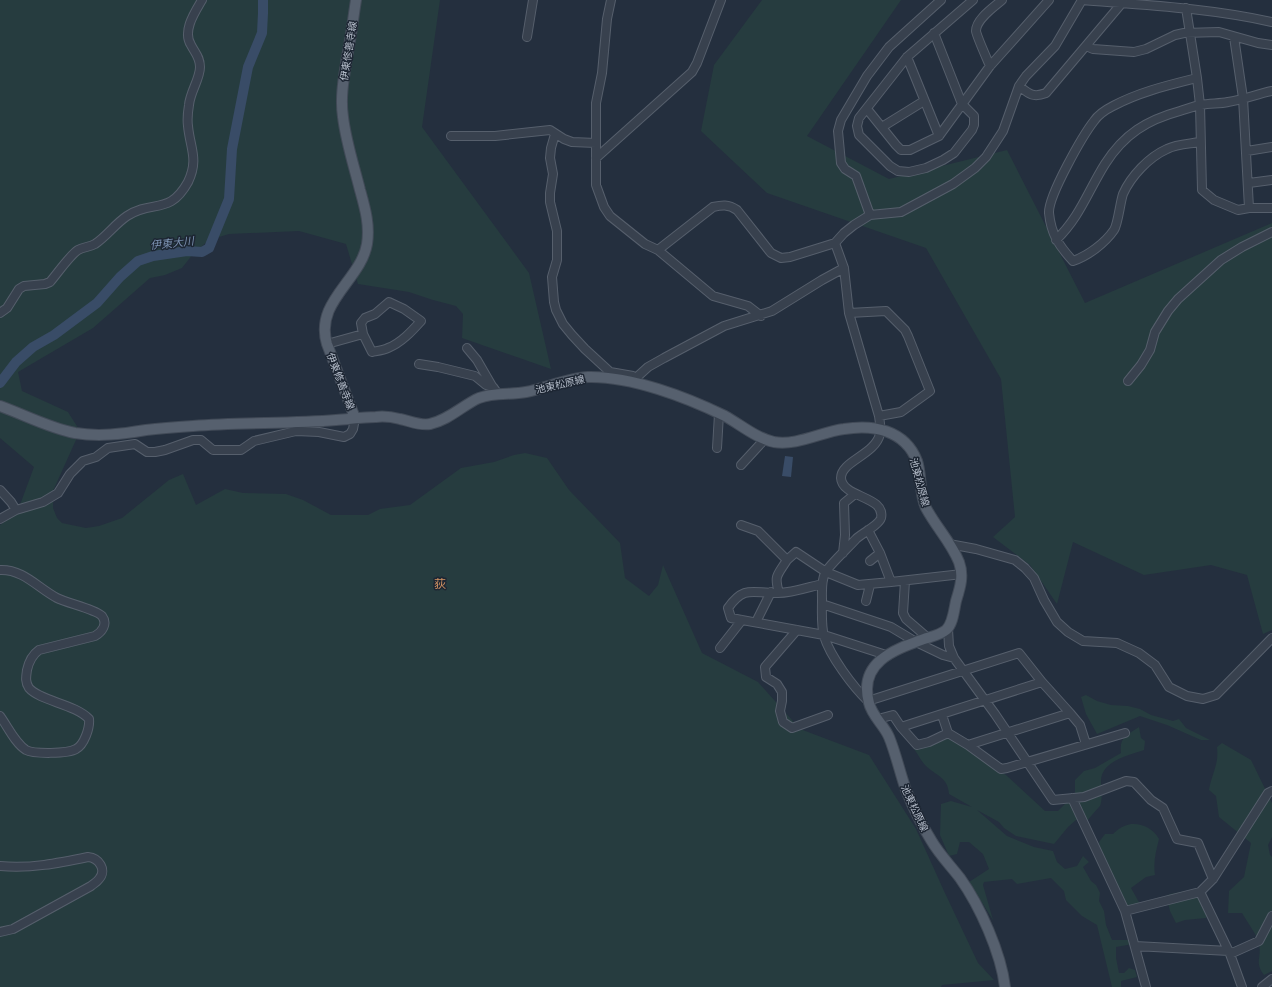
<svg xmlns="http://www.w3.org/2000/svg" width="1272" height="987" viewBox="0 0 1272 987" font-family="'PT Sans','Noto Sans JP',sans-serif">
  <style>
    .green { fill: #263c3f }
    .water { fill: #394c67 }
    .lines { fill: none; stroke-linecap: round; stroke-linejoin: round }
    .river { stroke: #394c67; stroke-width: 10 }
    .minor-casing { stroke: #565f6c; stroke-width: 10 }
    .major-casing { stroke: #414a57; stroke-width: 12 }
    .minor { stroke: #38414e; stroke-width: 8 }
    .major { stroke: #56606e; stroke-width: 10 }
    .labels { text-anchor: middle; stroke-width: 3; stroke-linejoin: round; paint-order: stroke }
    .street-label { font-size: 10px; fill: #b4bcc9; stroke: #1d2633 }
    .water-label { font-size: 11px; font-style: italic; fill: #7c92b1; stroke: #1d2633 }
    .quarter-label { font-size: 12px; fill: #d59563; stroke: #1d2633 }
  </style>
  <rect width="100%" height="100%" fill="#242f3e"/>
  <path class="green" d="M0,0H440L422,127L529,273L551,369L462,338L463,314L456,306L433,300L409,292L358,284L346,244L299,231L229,234L209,240L193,254L182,268L165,275L150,278L93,328L18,372L22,391L68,412L80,431L53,491V508L57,518L62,523L86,528L99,526L122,518L169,480L183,474L196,505L225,489L243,493L286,494L303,500L331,515H368L380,509L410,505L461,468L494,462L514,455L525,453L547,458L569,490L620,543L625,578L649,596L658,585L663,565L702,653L758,682L800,729L869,755L916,829L944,891L978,963L994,980L942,985L941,987H0V525L17,513L34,467L0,438Z
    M762,0H901L807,136L889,179L1007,150L1085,303L1272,223V630L1263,634L1247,575L1211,565L1144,575L1073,542L1057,604L1030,565L993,537L1015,517L1001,379L926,248L767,193L701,131L714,65Z
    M1086,695L1097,701L1111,705L1128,706L1140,709L1151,715L1173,721L1179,719L1186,728L1210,740H1201L1167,725L1140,716L1097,734L1086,714L1081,697Z
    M1139,727L1141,738L1145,741L1144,750C1129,755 1101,761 1101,781C1101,788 1103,799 1100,806C1099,807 1090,817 1088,820H1076L1068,827L1054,844L1016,836L1004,828L999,822L977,810L1007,836L1034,847L1053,851L1057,862L1065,869L1077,866L1083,856L1089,862L1083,867L1091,881L1096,885L1100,893L1099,901L1104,911L1106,925L1112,940H1129L1133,944L1116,947V958L1119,973H1124L1129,968L1135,970L1137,977L1121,981V987H1112L1097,925L1082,916L1066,900L1064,891L1051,878L1017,884L1012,879L984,882L983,885L993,920L969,882L989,869L983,854L969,842H960L957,854L949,856L940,835L941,804L951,801L972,807L949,794C948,777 936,776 925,765C921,761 918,754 914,749L945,737L950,738L1006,775L1045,811H1058L1075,794V780L1084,771L1095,768L1121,753C1119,737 1127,735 1139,727Z
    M1222,743L1251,760L1272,803V837L1268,845L1270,855L1272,857V971L1264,975C1254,962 1262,958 1259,944C1258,936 1247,922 1242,913H1228L1229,891L1244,877L1251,843L1219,817L1216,796L1209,790C1212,773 1219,765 1217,747Z
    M1131,824C1142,823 1154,829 1159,839C1156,851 1153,862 1155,875L1146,877L1131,888L1140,904L1128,907L1124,901L1100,849L1099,842L1105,834H1113C1119,828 1123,826 1131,824Z
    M1186,891C1198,891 1201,901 1207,910L1206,918L1185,920L1176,923L1170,911L1166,896L1170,894Z"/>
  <path class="water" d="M785,456L793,457L791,477L782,476Z"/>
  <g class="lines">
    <path class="river" d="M0,383L16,362L33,347L54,335L97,303L120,277L138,261L153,256L187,251L202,252L209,248L229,199L232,149L248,67L262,33L263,13V0"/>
    <g class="minor-casing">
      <path id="minor" d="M611,0L607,19L602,73L596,103V185L604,207L610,216L645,244L658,250L713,207C722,205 728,204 737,210L771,253L781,258L790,257L835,243L844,233L854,225L870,215L901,212L953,184L975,168L986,157L1003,131L1019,86L1026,76L1055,46L1082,0
        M1082,0C1146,5 1209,8 1272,22
        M1186,8L1197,78L1200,105L1202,190L1214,200L1238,210L1249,208H1272
        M934,33L962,104L974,116V125L972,130L954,153L943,160L926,168L909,172L898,171L890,166L859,135L857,126L859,118L907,57L973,0
        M527,37L533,0
        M1234,37L1243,98L1249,208
        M1086,46L1093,49L1134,52L1146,49L1175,35L1184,33L1219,32L1258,43L1272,45
        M907,57L939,136
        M990,66C987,59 977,37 976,31C976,19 994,7 1002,0
        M1197,78C1169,85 1139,92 1113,106C1107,109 1098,115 1094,121C1083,135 1048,196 1049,213C1051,234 1059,246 1073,261C1088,256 1105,243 1114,230C1118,224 1120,203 1123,194C1131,176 1149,157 1167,149C1177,144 1189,144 1200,142
        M1019,86C1029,94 1033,98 1046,93L1122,3
        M867,109L896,145L901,150H910L939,136L990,66L1049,0
        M882,127L924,101
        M555,134L551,148L550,158L553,174L550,193V202L557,231V260L552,277L554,302L556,310L563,324L572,335L585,349L610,372L633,376L635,383
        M451,136H495L550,130L564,139L572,142L596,143
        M1247,151L1272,147
        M596,158L692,72L697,63L721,0
        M1249,183L1272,180
        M870,215L856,176L845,169L841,163L838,131L841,120L867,76L889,47L941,0
        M1056,240C1080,217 1088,191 1105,164C1124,134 1147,120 1180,111C1187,109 1194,106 1201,105C1210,103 1219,104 1228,102C1243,100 1257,94 1272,91
        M835,243L844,268L849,313L879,416C880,422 881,428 880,434C875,455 841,461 841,478C842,498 886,496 881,518C879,525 861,534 856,539C849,547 829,565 825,573C821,582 822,591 822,600C822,612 821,625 824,636C830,656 853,687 868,701L1019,653L1042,682L901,727L893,715L878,719
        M658,250L713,296L748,306L761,316
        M0,313L7,308L19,289L24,286L45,284L50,282C57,274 70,255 78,250C83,247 90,247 95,244C107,236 115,224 127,216C153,199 169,216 188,182C199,159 190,148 188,126C187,119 188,111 189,105C190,92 200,79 200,67C200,57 195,53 191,45C182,31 195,12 202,0
        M849,313L886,311L905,330L908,336L930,391L901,412L879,416
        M327,344L363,334L361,323L365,318L375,314L389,302L404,309L421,321C412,331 401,343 388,348C384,350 377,351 372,352L363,334
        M467,348L477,360L492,386
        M419,364L438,367L475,376L486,385L493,387L498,394
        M1128,381L1141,365L1150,350L1155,332L1168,311L1178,299L1221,260L1242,247L1272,232
        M635,383L637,377L648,367L664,358L724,326L772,311L822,280L844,268
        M717,448L719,414
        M741,465L765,439
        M0,490L11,502L16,510
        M0,519L16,510L43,502L58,493L70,474L83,461L96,457L108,448L135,444L147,452H155L165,450L193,440H201L213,450H241L254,441L296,431L319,432L344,437L350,434L353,429L355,418
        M741,525L758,531L787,560L796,552L826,572L858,585L891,582
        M868,530L880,553L891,582L962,574
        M949,544L976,549L1015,560L1025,568L1034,578L1044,600L1057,622L1068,632L1083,641L1117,643L1139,653L1155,665L1169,687L1187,696L1203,699L1216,695L1272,638
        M843,553L845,535L844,503L855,494
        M870,561L880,553
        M0,570C23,569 38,588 57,598C67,603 97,610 102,616C108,624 102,632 95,636L39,650C32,655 29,661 27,670C26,677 25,682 29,688C40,701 75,704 89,719C90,728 84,745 76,749C68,754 33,754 26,750C15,743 8,727 0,716
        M905,581L903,613L906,619L928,638
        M822,584C809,587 792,593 778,593C754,594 745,584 728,608L731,618L824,635L886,655
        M779,593C774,575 777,576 787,560
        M866,601L870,585
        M822,604L891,627L916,642L943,655L954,658
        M756,622L771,592
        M948,629L949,646L954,658L995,714L1053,800L1084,797L1126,781L1134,782L1151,800L1163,808L1177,839L1198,843L1213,879
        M797,630L765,667L766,677L777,684L782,692V701L780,711L783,722L792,728L828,715
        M720,648L742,620
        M1070,713L1080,725L1086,744
        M942,715L948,733L968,745L1070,713L1042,682
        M901,727L917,745L929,742L948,733
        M968,745L1001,769L1007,768L1125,733
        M1072,798L1125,911L1146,987
        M0,866C30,869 59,863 88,857C99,858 107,870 99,879C97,882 93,884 91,886L13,929L0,932
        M1200,892L1230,954L1242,987
        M1125,911L1200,892L1213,879L1268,793L1272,791
        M1135,946L1229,951
        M1230,954L1259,941L1272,916
        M1262,987L1272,979"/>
    </g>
    <g class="major-casing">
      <path id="major" d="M0,406C25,415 49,428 75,433C99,437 122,434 146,430C162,428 177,427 193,426C241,422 289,424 336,420C350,419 363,417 376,417C384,416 392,417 400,419C410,421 420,426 430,424C449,420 463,405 479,398C494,392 511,395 526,392C546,388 568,378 588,377C631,376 686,397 725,416C741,425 756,438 774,442C797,446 821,432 844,429C873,424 905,430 917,461C922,476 919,493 926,508C936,527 951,542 959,562C964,576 960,588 956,601C954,610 953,624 946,630C940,635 930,637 924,639C893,650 858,663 869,703C872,716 884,725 889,737C896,754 900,773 906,790C913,807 921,824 931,840C939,854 950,865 960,878C980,906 1001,953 1005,987
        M355,418L327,344C314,302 361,280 367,244C370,225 365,208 360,190C354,166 346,142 343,117C340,97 344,77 347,57C351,38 353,19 356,0"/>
    </g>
    <use href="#minor" class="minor"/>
    <use href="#major" class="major"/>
  </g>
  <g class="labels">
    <g class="street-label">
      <text transform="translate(348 51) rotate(-81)" y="4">伊東修善寺線</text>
      <text transform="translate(341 381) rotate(69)" y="4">伊東修善寺線</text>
      <text transform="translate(560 384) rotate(-13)" y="4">池東松原線</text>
      <text transform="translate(920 482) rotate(75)" y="4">池東松原線</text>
      <text transform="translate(915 808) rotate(65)" y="4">池東松原線</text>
    </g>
    <g class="water-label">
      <text transform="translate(172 243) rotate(-6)" y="4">伊東大川</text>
    </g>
    <g class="quarter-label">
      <text x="440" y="588">荻</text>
    </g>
  </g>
</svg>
